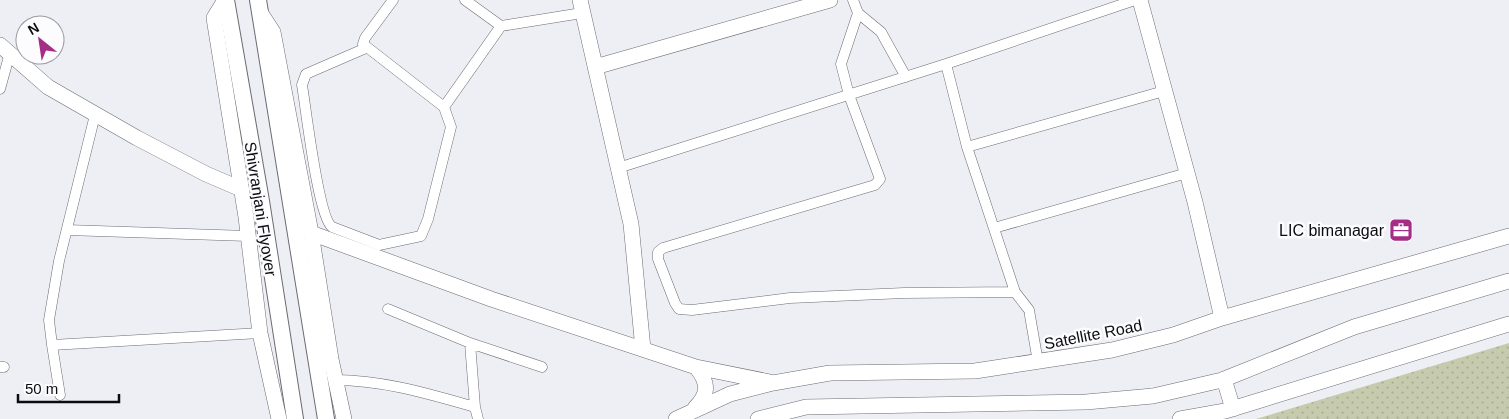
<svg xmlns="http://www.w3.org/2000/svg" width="1509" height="419" viewBox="0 0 1509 419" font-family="Helvetica,sans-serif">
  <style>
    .grass { fill: url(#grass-dots) }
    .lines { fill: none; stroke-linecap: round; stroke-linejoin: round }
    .street-casing { stroke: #6b6c72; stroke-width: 11 }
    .secondary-casing { stroke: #6b6c72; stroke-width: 16 }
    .primary-casing { stroke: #6b6c72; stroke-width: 18 }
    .street { stroke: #fff; stroke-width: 10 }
    .secondary { stroke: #fff; stroke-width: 15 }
    .primary { stroke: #fff; stroke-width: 16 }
    .labels { text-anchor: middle; stroke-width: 5; stroke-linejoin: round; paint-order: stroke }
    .street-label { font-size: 16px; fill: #0b0c0e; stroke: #fcfcff }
    .poi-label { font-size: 16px; fill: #0b0c0e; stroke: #fcfcff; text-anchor: end }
  </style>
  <defs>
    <pattern id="grass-dots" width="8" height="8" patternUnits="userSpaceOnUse" patternTransform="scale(1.25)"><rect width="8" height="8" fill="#c7cbae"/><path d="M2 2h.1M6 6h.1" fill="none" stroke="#aaad94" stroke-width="1.8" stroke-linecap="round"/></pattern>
  </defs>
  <rect width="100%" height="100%" fill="#edeff5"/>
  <path class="grass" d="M1509,343V419H1256Z"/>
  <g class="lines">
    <g class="street-casing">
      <path id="street" d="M393,0L365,38L363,44L444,107
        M465,0L501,26
        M853,0L858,13L841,64L849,95L880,179L875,185L663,248L658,252V259L675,303L679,309L692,310L790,298L904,293L1015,292
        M858,13L881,32L906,77
        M366,48L306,74L302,85C306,108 318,217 332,227L379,245L421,236L428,219L451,127L444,107L501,26L582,13
        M946,64L967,147L1015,292L1029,310L1038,362
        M0,89L10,53
        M95,115L59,261L49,320L52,345L260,333
        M967,147L1164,91
        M618,168L946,64L1135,0
        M994,228L1187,173
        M67,230L248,236
        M388,309L470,343L542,367
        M470,343L475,407
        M52,345L60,395
        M0,367H4
        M335,380C383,380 429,394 475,407L478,419"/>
    </g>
    <g class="secondary-casing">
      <path id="secondary" d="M225,0L214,18L246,217L260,333L279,419
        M580,0L631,224L643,349
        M1140,0L1195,202L1222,318
        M260,12L273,32L311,233L331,359L344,419
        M0,45L48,87L137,138L206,174L241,189
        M595,67L830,0
        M311,233L491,299L696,367L770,382
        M1224,379L1233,409
        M695,408C709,394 709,383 696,367
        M676,419L730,394L773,383L830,373L975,371L1112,350L1173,335L1222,318L1509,236
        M758,419L806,407L1086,402L1153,396L1222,380L1354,327L1509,281
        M1180,419L1225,411L1509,324"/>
    </g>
    <g class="primary-casing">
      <path id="primary" d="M226,0L261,201L295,419
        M258,0L326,419"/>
    </g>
    <use href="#street" class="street"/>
    <use href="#secondary" class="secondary"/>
    <use href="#primary" class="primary"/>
  </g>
  <defs>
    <g id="office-square" transform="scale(1.25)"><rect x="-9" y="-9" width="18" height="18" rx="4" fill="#a42d85" stroke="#fcfcff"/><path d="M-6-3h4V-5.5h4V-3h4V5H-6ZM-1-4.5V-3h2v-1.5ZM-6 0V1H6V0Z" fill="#fff"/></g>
  </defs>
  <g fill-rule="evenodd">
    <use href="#office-square" x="1401" y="230"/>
  </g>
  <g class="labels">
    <g class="street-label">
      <text transform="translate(261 209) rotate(81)" y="6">Shivranjani Flyover</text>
      <text transform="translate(1093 334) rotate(-11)" y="6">Satellite Road</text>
    </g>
    <g class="poi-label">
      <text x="1384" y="236">LIC bimanagar</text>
    </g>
  </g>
  <g transform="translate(40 40) rotate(330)"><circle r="24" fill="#fcfcff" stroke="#9c9c9f"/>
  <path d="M0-4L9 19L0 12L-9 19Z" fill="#a42d85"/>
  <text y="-8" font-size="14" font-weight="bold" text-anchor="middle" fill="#0b0c0e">N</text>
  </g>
  <path d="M18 394v8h101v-8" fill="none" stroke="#0b0c0e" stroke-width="2.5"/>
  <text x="25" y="394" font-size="15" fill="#0b0c0e" stroke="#fcfcff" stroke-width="4" paint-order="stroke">50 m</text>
</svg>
